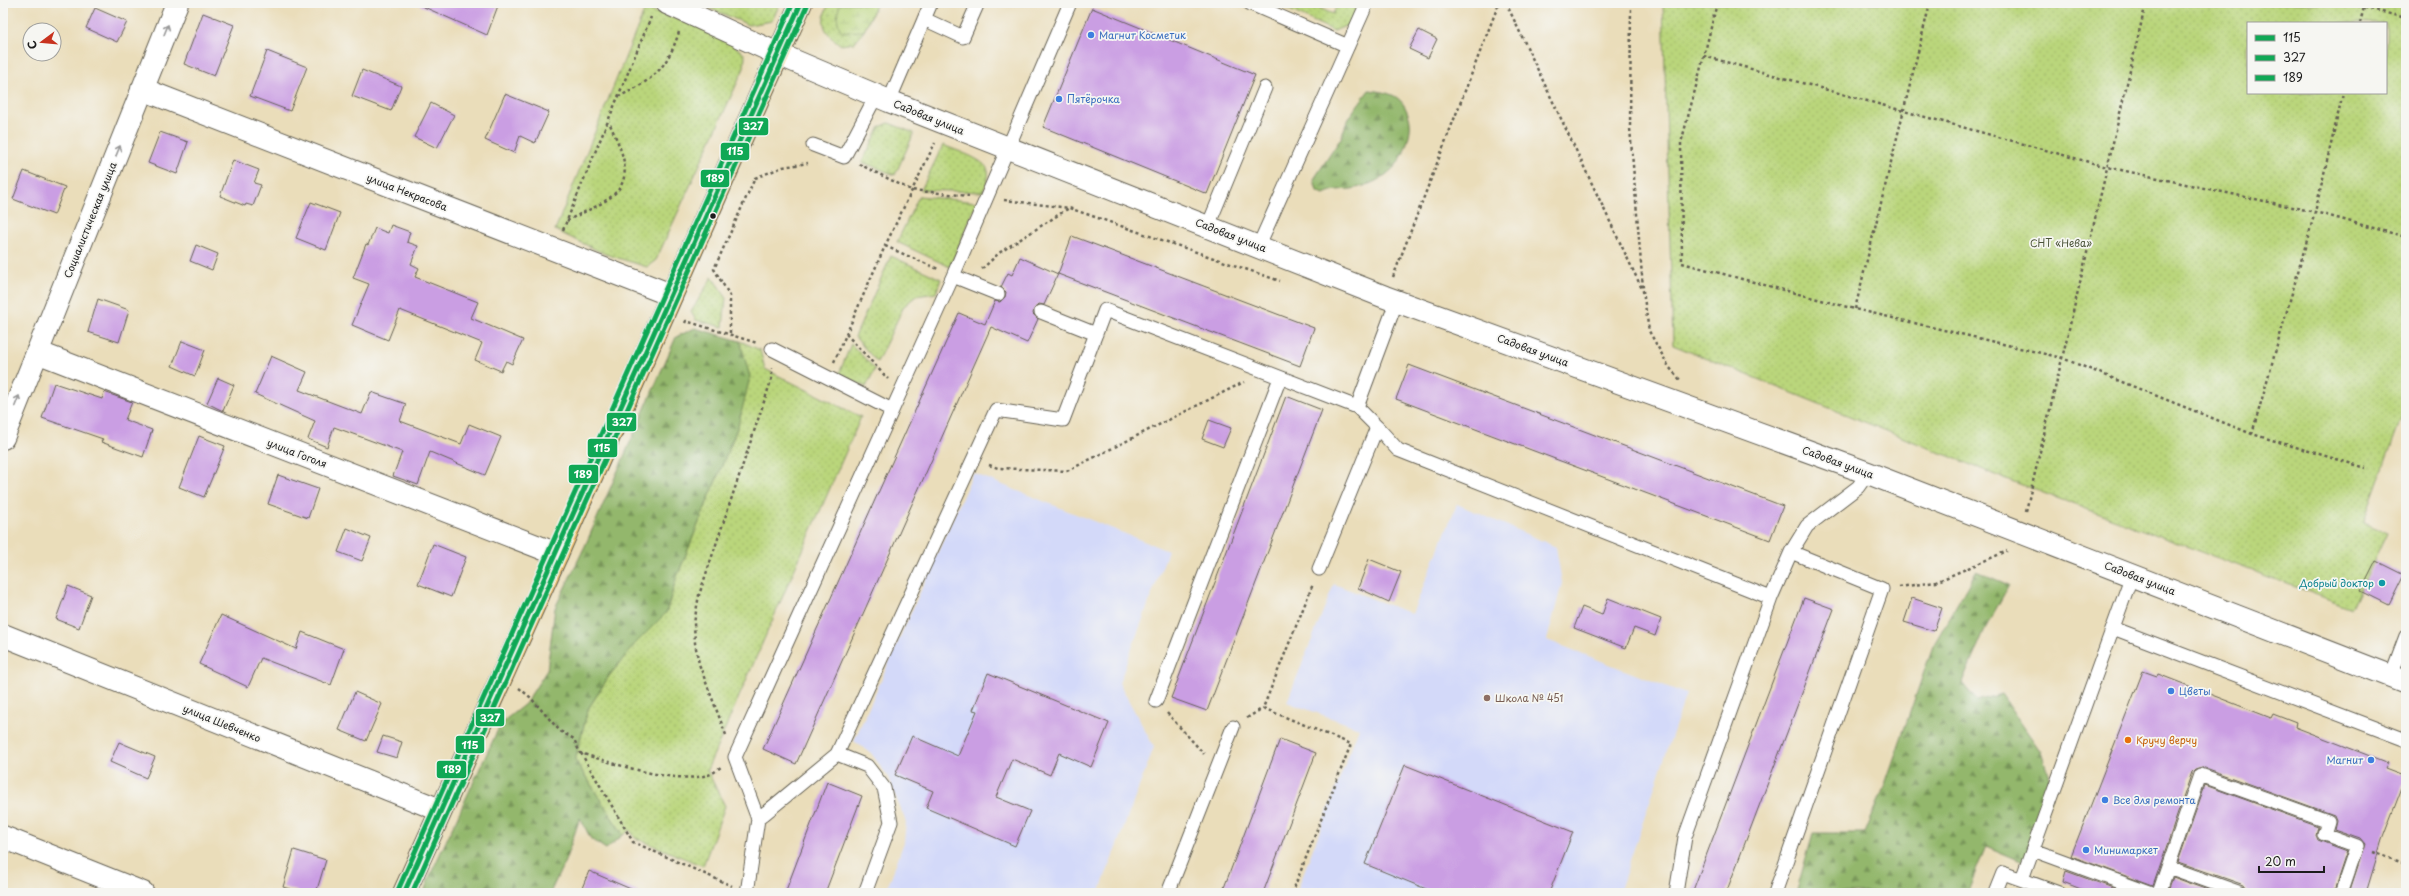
<svg xmlns="http://www.w3.org/2000/svg" width="2409" height="896" viewBox="0 0 2409 896" font-family="'Playpen Sans',sans-serif">
  <style>
    .built { fill: #d3d9f9 }
    .green { fill: url(#green-dots); stroke: #6b794c; fill-rule: evenodd }
    .forest { fill: url(#forest-firs); stroke: #586a44 }
    .wetland { fill: url(#wetland-marsh); stroke: #6b794c }
    .building { fill: #ca9ee3 }
    .lines { fill: none; stroke-linecap: round; stroke-linejoin: round }
    .service-casing { stroke: #646053; stroke-width: 15 }
    .minor-casing { stroke: #646053; stroke-width: 24 }
    .primary-casing { stroke: #646053; stroke-width: 24 }
    .path { stroke: #646053; stroke-width: 2.5; stroke-dasharray: 3 3; stroke-linecap: butt }
    .service { stroke: #fff; stroke-width: 13 }
    .minor { stroke: #fff; stroke-width: 22 }
    .primary { stroke: #f4c26a; stroke-width: 22 }
    .bus-1-casing { stroke: #f6f6f2; stroke-width: 8 }
    .bus-2-casing { stroke: #f6f6f2; stroke-width: 8 }
    .bus-3-casing { stroke: #f6f6f2; stroke-width: 8 }
    .bus-1 { stroke: #10a855; stroke-width: 5 }
    .bus-2 { stroke: #10a855; stroke-width: 5 }
    .bus-3 { stroke: #10a855; stroke-width: 5 }
    .oneway { stroke: #999 }
    .shop-dot { fill: #3f7fe0; stroke: #f6f6f2; stroke-width: 1.5 }
    .bus-dot { fill: #1c1c1c; stroke: #f6f6f2; stroke-width: 1.5 }
    .culture-dot { fill: #0f9aa8; stroke: #f6f6f2; stroke-width: 1.5 }
    .education-dot { fill: #8d6e63; stroke: #f6f6f2; stroke-width: 1.5 }
    .food-dot { fill: #e8710a; stroke: #f6f6f2; stroke-width: 1.5 }
    .labels { text-anchor: middle; stroke-width: 3.5; stroke-linejoin: round; paint-order: stroke }
    .shop-label { font-size: 10px; fill: #366cbe; stroke: #f6f6f2; text-anchor: start }
    .street-label { font-size: 10px; fill: #1c1c1c; stroke: #f6f6f2 }
    .park-label { font-size: 10px; fill: #4b5439; stroke: #f6f6f2 }
    .culture-label { font-size: 10px; fill: #0d838f; stroke: #f6f6f2; text-anchor: end }
    .education-label { font-size: 10px; fill: #785e54; stroke: #f6f6f2; text-anchor: start }
    .food-label { font-size: 10px; fill: #c56008; stroke: #f6f6f2; text-anchor: start }
    .line-badge { stroke: #f6f6f2; stroke-width: 1.5 }
    .badge-label { font-size: 11px; text-anchor: middle; font-weight: bold; fill: #fff }
  </style>
  <defs>
    <pattern id="green-dots" width="8" height="8" patternUnits="userSpaceOnUse"><rect width="8" height="8" fill="#bad67c"/><path d="M2 2h.1M6 6h.1" fill="none" stroke="#9fb76b" stroke-width="1.8" stroke-linecap="round"/></pattern>
    <pattern id="forest-firs" width="22" height="20" patternUnits="userSpaceOnUse"><rect width="22" height="20" fill="#93b76c"/><path d="M5 1l3.5 6h-7zM16 11l3.5 6h-7z" fill="#779458"/></pattern>
    <pattern id="wetland-marsh" width="20" height="14" patternUnits="userSpaceOnUse"><rect width="20" height="14" fill="#bad67c"/><path d="M1 5h8M5 5V1M11 12h8M15 12V8" fill="none" stroke="#9fb76b"/></pattern>
  </defs>
  <rect width="100%" height="100%" fill="#f6f6f2"/>
  <filter id="ink" filterUnits="userSpaceOnUse"><feTurbulence type="fractalNoise" baseFrequency=".025" numOctaves="2"/><feDisplacementMap in="SourceGraphic" scale="8" xChannelSelector="R" yChannelSelector="G"/><feConvolveMatrix kernelMatrix="1 2 1 2 8 2 1 2 1" color-interpolation-filters="sRGB"/></filter>
  <filter id="wash" filterUnits="userSpaceOnUse"><feTurbulence type="fractalNoise" baseFrequency=".012" numOctaves="4" result="noise"/><feDisplacementMap in="SourceGraphic" scale="16" xChannelSelector="R" yChannelSelector="G"/><feGaussianBlur stdDeviation="0.9" result="paint"/><feColorMatrix in="noise" values="0 0 0 0 0 0 0 0 0 0 0 0 0 0 0 0 0 1.4 0 .05"/><feComposite in="paint" operator="in"/></filter>
  <g filter="url(#wash)">
    <rect width="100%" height="100%" fill="#eaddba"/>
    <path class="built" d="M973,473L1168,551L1119,683L1154,747L1099,893H908L888,886L904,842L906,822L887,775L871,753L854,741Z
      M1457,504L1556,547L1562,583L1547,640L1686,694L1619,893H1296L1359,728L1287,702L1334,584L1412,614Z"/>
    <path class="green" d="M708,3H780L772,21L749,25L707,7Z
      M829,3H877L864,31L854,43L841,45C823,31 819,24 829,3Z
      M1282,3H1308L1333,14L1338,3H1361L1352,23L1334,31L1281,6Z
      M1663,3H2406V405L2363,523L2387,533L2352,608L2006,479L1673,345ZM2248,23H2386V93H2248Z
      M645,9C679,20 719,29 745,55L744,68L656,260L647,267L605,254L555,230Z
      M889,123L914,133L895,175L862,162L880,127Z
      M943,145C954,150 986,159 988,171C990,178 985,186 983,192L921,190Z
      M919,196L977,202L950,267L897,242Z
      M891,256L941,279L936,293L916,296L904,306L877,362L855,337Z
      M712,277L726,297L723,327L696,320L691,312Z
      M740,341L760,350L765,369L861,417L707,770L725,806L703,866L635,838L630,830L623,835L575,760L588,709L609,676L634,645L666,613L676,579L736,431L742,354Z
      M851,344L875,369L866,387L839,374Z"/>
    <path class="forest" d="M1369,90C1390,93 1402,94 1409,117C1412,127 1409,136 1406,146C1399,171 1375,185 1351,189C1341,190 1333,189 1324,194L1317,191L1314,179L1341,138L1346,124L1354,110Z
      M695,328L740,341L750,377L738,426L676,579L666,613L634,645L609,676L588,709L575,760L623,835L606,849L591,839L580,818L565,861L550,893H424L428,880L501,723L525,704L547,670L555,608L585,546L676,337Z
      M1976,571L2009,585L1985,629L1962,683L1977,701L2001,694L2041,752L2053,789L2030,865L1986,846L1967,893H1796L1813,833H1865L1882,793L1933,646Z"/>
    <path class="wetland" d="M841,3H877L864,31L842,32C836,23 836,13 841,3Z"/>
    <g id="blocks">
      <path class="building" d="M415,3H499L487,35Z
        M95,8L127,22L117,42L86,28Z
        M1092,8L1255,75L1207,194L1043,127Z
        M203,13L234,25L214,76L184,64Z
        M1419,30L1437,39L1428,58L1409,49Z
        M267,51L307,67L290,111L250,96Z
        M362,70L401,86L391,111L352,96Z
        M505,94L549,112L535,143L520,136L514,153L485,140Z
        M431,103L454,115L437,148L414,137Z
        M160,132L188,142L177,174L148,163Z
        M233,160L259,170L254,183L261,185L253,206L246,204L245,206L220,196Z
        M24,171L65,187L54,215L13,199Z
        M311,202L340,213L326,250L296,238Z
        M391,225L410,232L407,242L418,246L411,264L419,268L415,277L478,302L471,318L523,340L512,364L506,361L501,371L475,360L482,343L400,310L388,340L352,325L369,284L353,278L366,244L368,245L375,228L388,233Z
        M1072,236L1314,328L1300,366L1058,274Z
        M196,245L218,254L212,270L190,261Z
        M1020,257L1058,274L1044,305L1039,304L1034,309L1033,314L1038,319L1027,343L991,327L796,764L763,749L959,313L985,324L995,301L1000,302L1005,297L1006,292L1001,287L1008,273L1012,275Z
        M98,299L129,310L119,342L88,332Z
        M182,341L205,350L195,376L172,366Z
        M271,356L307,372L299,390L362,414L371,392L406,404L400,421L461,444L469,424L501,437L485,475L430,452L418,485L393,476L402,452L334,427L327,447L308,439L315,421L255,394Z
        M1409,365L1783,506L1770,540L1396,399Z
        M218,378L234,385L223,411L207,403Z
        M54,383L102,399L104,392L132,402L125,420L152,430L143,457L101,442L103,439L42,418Z
        M1286,396L1322,410L1207,711L1171,698Z
        M1209,420L1231,428L1223,447L1202,439Z
        M199,436L225,446L204,497L179,487Z
        M278,475L318,489L308,518L268,504Z
        M347,528L371,538L362,561L338,552Z
        M433,544L466,557L451,597L418,584Z
        M1369,559L1401,572L1389,602L1358,588Z
        M2376,561L2404,575L2389,605L2361,591Z
        M68,586L91,595L79,628L56,619Z
        M1608,598L1661,619L1655,636L1634,628L1626,648L1574,628L1582,607L1602,615Z
        M1804,598L1834,609L1726,893H1692Z
        M1912,598L1942,608L1934,631L1904,622Z
        M221,615L296,649L302,632L344,649L331,685L261,658L248,687L199,664Z
        M2143,671L2157,676L2158,674L2271,718L2273,714L2296,723L2295,727L2388,763L2385,769L2406,777L2382,840L2366,893H2349L2365,844L2360,838L2334,829L2336,820L2334,815L2202,767L2195,769L2192,772L2153,886L2071,856Z
        M988,673L1109,723L1091,767L1059,753L1050,775L1012,759L996,797L1030,811L1015,846L926,808L933,791L895,775L912,736L958,756L977,711L973,710Z
        M355,692L382,704L366,741L339,730Z
        M383,736L402,742L397,758L377,752Z
        M1280,739L1316,753L1263,893H1222Z
        M119,742L155,757L146,778L110,762Z
        M1405,765L1573,832L1549,893H1436L1365,864Z
        M827,782L862,796L825,893H785Z
        M2205,785L2318,826L2316,835L2318,840L2347,851L2333,893H2249L2244,885L2178,862Z
        M294,850L326,860L316,893H303L283,887Z
        M589,871L640,893H580Z
        M2066,871L2127,893H2091L2063,882Z
        M2173,877L2217,893H2167Z"/>
    </g>
  </g>
  <g filter="url(#ink)">
    <use href="#blocks" fill-opacity="0" stroke="#646053" stroke-width="1"/>
    <g class="lines">
      <g class="service-casing">
        <path id="service" d="M1249,3L1348,46
          M924,19L963,37L978,3
          M889,101L931,3
          M813,145L844,157L876,96
          M1208,226L1265,88
          M1259,245L1367,3
          M953,276L998,294
          M1041,312L1096,334
          M772,349L892,410
          M1377,427L1398,450L1771,598
          M1319,569L1377,427L1357,407L1397,300
          M2113,628L2406,740
          M2391,676L2406,636
          M1156,701L1280,378
          M837,754L867,766L884,788L891,822L865,893
          M758,819L837,754L996,410L1063,420L1105,310L1357,407
          M2033,850L2150,893
          M2168,867L2200,775L2328,821L2324,834L2357,846L2341,893
          M2022,879L2132,575
          M747,893L758,819L735,757L953,276L1070,3
          M1168,893L1233,727
          M1676,893L1685,837L1771,598L1791,552L1807,526L1858,487L1868,473
          M1775,893L1882,589L1791,552
          M1995,893L2003,873L2059,893
          M2159,893L2168,867L2241,893"/>
      </g>
      <g class="minor-casing">
        <path id="minor" d="M667,3L778,54L889,101L1385,297L1868,473L2406,682
          M142,89L671,295
          M37,352L557,554
          M3,438L177,3
          M3,635L440,810
          M3,837L143,893"/>
      </g>
      <g class="primary-casing">
        <path id="primary" d="M404,893L557,554L801,3"/>
      </g>
      <path class="path" d="M1506,3L1643,291L1649,331L1669,367L1681,381
        M1631,3L1630,128L1643,288
        M1717,3L1704,56L2107,167L2315,212L2406,237
        M2347,3L2406,18
        M2360,23L2365,3
        M1704,56L1681,143L1682,263L1855,309L2062,358L2252,434L2366,468
        M618,97C653,80 667,69 679,32
        M859,164L911,190L969,196
        M1004,200L1069,208L1280,281
        M567,221C582,212 601,206 613,195C637,175 618,144 609,122
        M563,230L651,17
        M885,246L938,269
        M982,269L999,253L1069,208
        M1393,277L1499,3
        M1855,309L1930,3
        M685,323L686,321L757,343
        M730,333V296L714,269L755,178L783,167L808,163
        M846,334L888,379
        M834,362L885,246L935,143
        M2252,434L2315,212L2343,93
        M989,465L998,468L1067,471L1244,382
        M2026,511L2146,3
        M1899,587L1936,582L2007,551
        M519,688L530,697L560,731L574,739L580,753C613,763 674,785 708,775C712,774 717,770 721,767
        M1167,713L1204,754
        M1247,718L1263,708
        M726,735L699,664L695,643L694,623L699,595L772,378V368
        M581,753L633,842L732,886
        M2373,852L2406,864
        M1292,893L1351,744L1263,708L1313,584"/>
      <use href="#service" class="service"/>
      <use href="#minor" class="minor"/>
      <use href="#primary" class="primary"/>
      <g class="bus-1-casing">
        <path id="bus-1" d="M404,893L801,3"/>
      </g>
      <g class="bus-2-casing">
        <path id="bus-2" d="M412,893L807,6"/>
      </g>
      <g class="bus-3-casing">
        <path id="bus-3" d="M398,890L793,3"/>
      </g>
      <use href="#bus-1" class="bus-1"/>
      <use href="#bus-2" class="bus-2"/>
      <use href="#bus-3" class="bus-3"/>
    </g>
    <defs><path id="oneway-shaft" d="M-6 0H5M1.5-3L5.5 0L1.5 3" fill="none" stroke-width="1.6" stroke-linecap="round" stroke-linejoin="round"/></defs>
    <g class="oneway">
      <use href="#oneway-shaft" transform="translate(166 30) rotate(-68)"/>
      <use href="#oneway-shaft" transform="translate(118 151) rotate(-68)"/>
      <use href="#oneway-shaft" transform="translate(17 401) rotate(-68)"/>
    </g>
  </g>
  <g class="shop-dot">
    <circle cx="1091" cy="35" r="4"/>
    <circle cx="1059" cy="99" r="4"/>
    <circle cx="2171" cy="691" r="4"/>
    <circle cx="2371" cy="760" r="4"/>
    <circle cx="2105" cy="800" r="4"/>
    <circle cx="2086" cy="850" r="4"/>
  </g>
  <circle class="bus-dot" cx="713" cy="216" r="3.5"/>
  <circle class="culture-dot" cx="2382" cy="583" r="4"/>
  <circle class="education-dot" cx="1487" cy="698" r="4"/>
  <circle class="food-dot" cx="2128" cy="740" r="4"/>
  <g class="labels">
    <g class="shop-label">
      <text x="1099" y="39">Магнит Косметик</text>
      <text x="1067" y="103">Пятёрочка</text>
      <text x="2179" y="695">Цветы</text>
      <text x="2363" y="764" text-anchor="end">Магнит</text>
      <text x="2113" y="804">Все для ремонта</text>
      <text x="2094" y="854">Минимаркет</text>
    </g>
    <g class="street-label">
      <text transform="translate(929 117) rotate(22)" y="4">Садовая улица</text>
      <text transform="translate(407 192) rotate(21)" y="4">улица Некрасова</text>
      <text transform="translate(90 220) rotate(-68)" y="4">Социалистическая улица</text>
      <text transform="translate(1231 235) rotate(21)" y="4">Садовая улица</text>
      <text transform="translate(1533 350) rotate(20)" y="4">Садовая улица</text>
      <text transform="translate(297 453) rotate(21)" y="4">улица Гоголя</text>
      <text transform="translate(1838 462) rotate(20)" y="4">Садовая улица</text>
      <text transform="translate(2140 578) rotate(21)" y="4">Садовая улица</text>
      <text transform="translate(222 723) rotate(22)" y="4">улица Шевченко</text>
    </g>
    <g class="park-label">
      <text x="2061" y="247">СНТ «Нева»</text>
    </g>
    <g class="culture-label">
      <text x="2374" y="587">Добрый доктор</text>
    </g>
    <g class="education-label">
      <text x="1495" y="702">Школа № 451</text>
    </g>
    <g class="food-label">
      <text x="2136" y="744">Кручу верчу</text>
    </g>
  </g>
  <g class="line-badge">
    <rect x="738" y="117" width="31" height="19" rx="4" fill="#10a855"/>
    <rect x="720" y="142" width="30" height="19" rx="4" fill="#10a855"/>
    <rect x="700" y="169" width="30" height="19" rx="4" fill="#10a855"/>
    <rect x="606" y="412" width="31" height="20" rx="4" fill="#10a855"/>
    <rect x="587" y="438" width="31" height="20" rx="4" fill="#10a855"/>
    <rect x="568" y="464" width="31" height="20" rx="4" fill="#10a855"/>
    <rect x="475" y="708" width="30" height="19" rx="4" fill="#10a855"/>
    <rect x="455" y="735" width="30" height="19" rx="4" fill="#10a855"/>
    <rect x="436" y="760" width="31" height="19" rx="4" fill="#10a855"/>
  </g>
  <g class="badge-label">
    <text x="753" y="130">327</text>
    <text x="735" y="155">115</text>
    <text x="715" y="182">189</text>
    <text x="622" y="426">327</text>
    <text x="602" y="452">115</text>
    <text x="583" y="478">189</text>
    <text x="490" y="722">327</text>
    <text x="470" y="749">115</text>
    <text x="452" y="773">189</text>
  </g>
  <rect width="2409" height="896" fill="none" stroke="#f6f6f2" stroke-width="16"/>
  <rect x="2247" y="22" width="140" height="72" fill="#f6f6f2" stroke="#9f9f9c"/>
  <rect x="2255" y="35" width="20" height="6" fill="#10a855" stroke="#9f9f9c"/>
  <text x="2283" y="42" font-size="12" fill="#1c1c1c">115</text>
  <rect x="2255" y="55" width="20" height="6" fill="#10a855" stroke="#9f9f9c"/>
  <text x="2283" y="62" font-size="12" fill="#1c1c1c">327</text>
  <rect x="2255" y="75" width="20" height="6" fill="#10a855" stroke="#9f9f9c"/>
  <text x="2283" y="82" font-size="12" fill="#1c1c1c">189</text>
  <g transform="translate(42 42) rotate(254)"><circle r="19" fill="#f6f6f2" stroke="#9f9f9c"/>
  <path d="M0-3L7 15L0 10L-7 15Z" fill="#c8321e"/>
  <text y="-6" font-size="11" font-weight="bold" text-anchor="middle" fill="#1c1c1c">С</text>
  </g>
  <path d="M2259 866v6h65v-6" fill="none" stroke="#1c1c1c" stroke-width="2"/>
  <text x="2265" y="866" font-size="12" fill="#1c1c1c" stroke="#f6f6f2" stroke-width="3" paint-order="stroke">20 m</text>
</svg>
